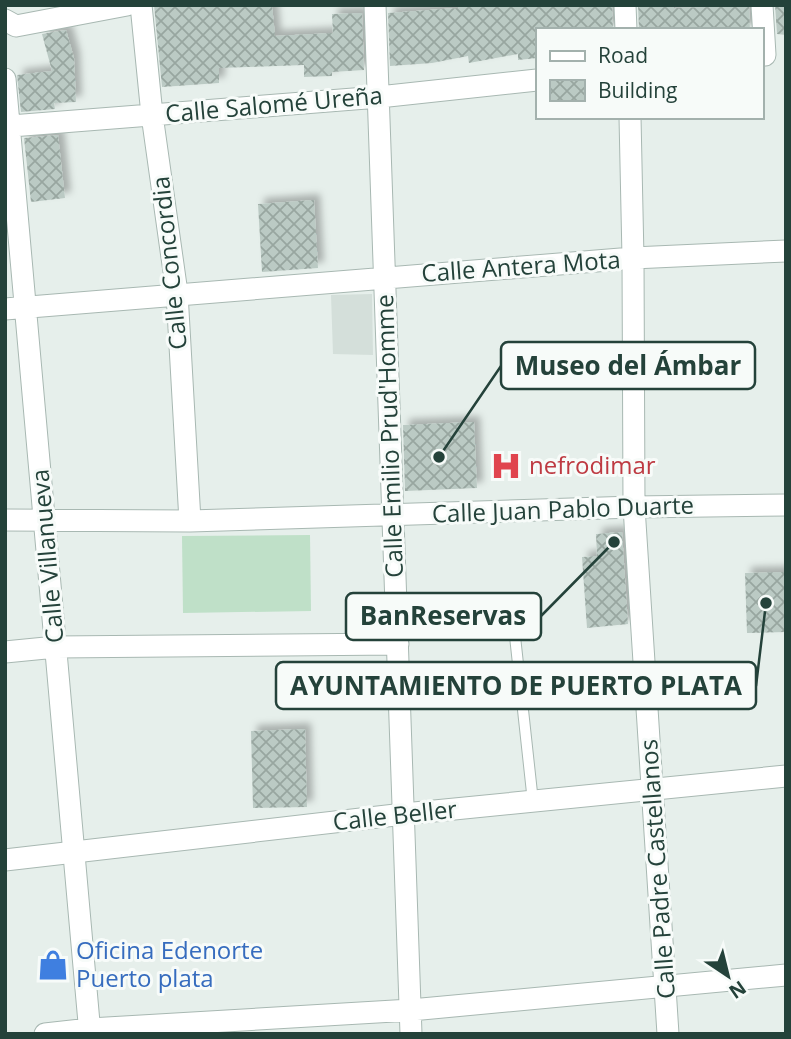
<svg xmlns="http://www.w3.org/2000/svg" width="791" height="1039" viewBox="0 0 791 1039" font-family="'Open Sans',sans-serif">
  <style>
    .built { fill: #d4dfda }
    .garden { fill: #bfe0c8 }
    .building { fill: url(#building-cross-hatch); filter: url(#shadow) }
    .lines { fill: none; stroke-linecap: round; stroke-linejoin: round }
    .service-casing { stroke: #a8b8b2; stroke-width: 12 }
    .minor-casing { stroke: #a8b8b2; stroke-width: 23 }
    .tertiary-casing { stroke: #a8b8b2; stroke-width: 23 }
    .service { stroke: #fff; stroke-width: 10 }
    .minor { stroke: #fff; stroke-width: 21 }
    .tertiary { stroke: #fff; stroke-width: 21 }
    .labels { text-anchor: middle; stroke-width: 6; stroke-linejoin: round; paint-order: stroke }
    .street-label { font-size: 24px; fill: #24423a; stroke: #f7fbf9 }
    .health-label { font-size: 24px; fill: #be3a42; stroke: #f7fbf9; text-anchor: start }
    .shop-label { font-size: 24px; fill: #366cbe; stroke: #f7fbf9; text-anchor: start }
    .leader { fill: none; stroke: #24423a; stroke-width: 2.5 }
    .callout-dot { fill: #24423a; stroke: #f7fbf9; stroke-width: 2.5 }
    .callout { fill: #f7fbf9; stroke: #24423a; stroke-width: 2.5 }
    .callout-label { font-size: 26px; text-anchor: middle; font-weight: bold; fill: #24423a }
  </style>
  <defs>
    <pattern id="building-cross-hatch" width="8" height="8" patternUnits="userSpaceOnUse" patternTransform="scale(1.75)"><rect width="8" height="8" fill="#bbcac4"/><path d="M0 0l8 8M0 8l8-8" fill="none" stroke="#98a6a0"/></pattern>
    <filter id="shadow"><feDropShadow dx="6" dy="-6" stdDeviation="3.5" flood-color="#0004"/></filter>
  </defs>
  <rect width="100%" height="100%" fill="#e6efeb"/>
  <path class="built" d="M372,294L373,355L333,354L331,295Z"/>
  <path class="garden" d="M310,535L311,611L183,613L182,536Z"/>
  <path class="building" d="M154,5H272L275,36L333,33L332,14L362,13L364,70L332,72V76L304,77V65L219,68V83L162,87Z
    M458,5H612L613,30H537V58L518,60V54L469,63L468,56L432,63L390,66L388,13L458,8Z
    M638,5H674V8L749,6L750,30H639Z
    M775,5H786V35L777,34Z
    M66,30L74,58L76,102L54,103L55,109L21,112L17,75L52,71L42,34Z
    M58,135L65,198L31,202L24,138Z
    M314,200L318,268L262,272L258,204Z
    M474,422L477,488L405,491L403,425Z
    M622,532L628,624L587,628L582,557L597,556L596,534Z
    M786,572V632L747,633L745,573Z
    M305,729L307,807L253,808L251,731Z"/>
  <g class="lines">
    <g class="service-casing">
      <path id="service" d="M513,618L533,802"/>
    </g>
    <g class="minor-casing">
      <path id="minor" d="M141,5L152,115L177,293L190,521
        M375,5L411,1034
        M625,5L626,30
        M762,5L765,55
        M5,20L16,26L127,5
        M5,79L90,1034
        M630,117L633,258L634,507L668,1034
        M11,126L379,97L537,80
        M5,309L633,258L786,251
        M5,520L190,521L634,507L786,505
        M5,652L56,647L398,644
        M45,1034L90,1029L411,1010L786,975"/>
    </g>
    <g class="tertiary-casing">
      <path id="tertiary" d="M5,860L404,814L786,776"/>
    </g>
    <use href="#service" class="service"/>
    <use href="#minor" class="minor"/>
    <use href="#tertiary" class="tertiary"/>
  </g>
  <defs>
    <g id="hospital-bare" transform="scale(2.415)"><path d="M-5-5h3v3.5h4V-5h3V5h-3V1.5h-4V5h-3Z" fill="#e0444e" stroke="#f7fbf9" stroke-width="2.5" paint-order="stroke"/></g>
    <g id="shop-bare" transform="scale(2.415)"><path d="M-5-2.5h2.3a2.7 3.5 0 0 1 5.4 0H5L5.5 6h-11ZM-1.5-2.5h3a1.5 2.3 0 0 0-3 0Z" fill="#3f7fe0" stroke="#f7fbf9" stroke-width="2.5" paint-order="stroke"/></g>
  </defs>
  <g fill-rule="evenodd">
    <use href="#hospital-bare" x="506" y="466"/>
    <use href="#shop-bare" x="53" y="965"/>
  </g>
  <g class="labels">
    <g class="street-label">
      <text transform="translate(274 105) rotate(-5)" y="8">Calle Salomé Ureña</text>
      <text transform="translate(170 263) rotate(-96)" y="8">Calle Concordia</text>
      <text transform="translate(521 267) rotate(-4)" y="8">Calle Antera Mota</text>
      <text transform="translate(390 436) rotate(-92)" y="8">Calle Emilio Prud'Homme</text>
      <text transform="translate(563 510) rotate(-2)" y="8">Calle Juan Pablo Duarte</text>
      <text transform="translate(48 556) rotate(-95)" y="8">Calle Villanueva</text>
      <text transform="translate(395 816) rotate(-6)" y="8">Calle Beller</text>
      <text transform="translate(658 869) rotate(-94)" y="8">Calle Padre Castellanos</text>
    </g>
    <g class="health-label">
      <text x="529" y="474">nefrodimar</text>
    </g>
    <g class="shop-label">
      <text x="76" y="959">Oficina Edenorte<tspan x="76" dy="28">Puerto plata</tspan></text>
    </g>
  </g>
  <path class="leader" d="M439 457L501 366M614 542L541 616M766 603L756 686"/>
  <g class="callout-dot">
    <circle cx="439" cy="457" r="7"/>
    <circle cx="614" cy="542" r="7"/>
    <circle cx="766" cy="603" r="7"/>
  </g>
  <g class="callout">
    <rect x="501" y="342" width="254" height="47" rx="7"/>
    <rect x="346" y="593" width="195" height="47" rx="7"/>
    <rect x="276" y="662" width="480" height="47" rx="7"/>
  </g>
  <g class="callout-label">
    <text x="628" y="375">Museo del Ámbar</text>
    <text x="443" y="625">BanReservas</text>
    <text x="516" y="695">AYUNTAMIENTO DE PUERTO PLATA</text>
  </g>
  <rect width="791" height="1039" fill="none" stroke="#24423a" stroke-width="14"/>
  <rect x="536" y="28" width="228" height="91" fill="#f7fbf9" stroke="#a3b1ad" stroke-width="2"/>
  <rect x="550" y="51" width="35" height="10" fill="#ffffff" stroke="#a3b1ad" stroke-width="2"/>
  <text x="598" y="63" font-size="21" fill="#24423a">Road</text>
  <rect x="550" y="80" width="35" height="21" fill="url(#building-cross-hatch)" stroke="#a3b1ad" stroke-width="2"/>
  <text x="598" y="98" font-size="21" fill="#24423a">Building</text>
  <g transform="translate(728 976) rotate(145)" stroke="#f7fbf9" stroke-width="5" paint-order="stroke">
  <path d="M0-5L12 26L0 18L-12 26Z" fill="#24423a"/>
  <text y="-10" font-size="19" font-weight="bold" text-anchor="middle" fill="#24423a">N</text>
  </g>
</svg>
